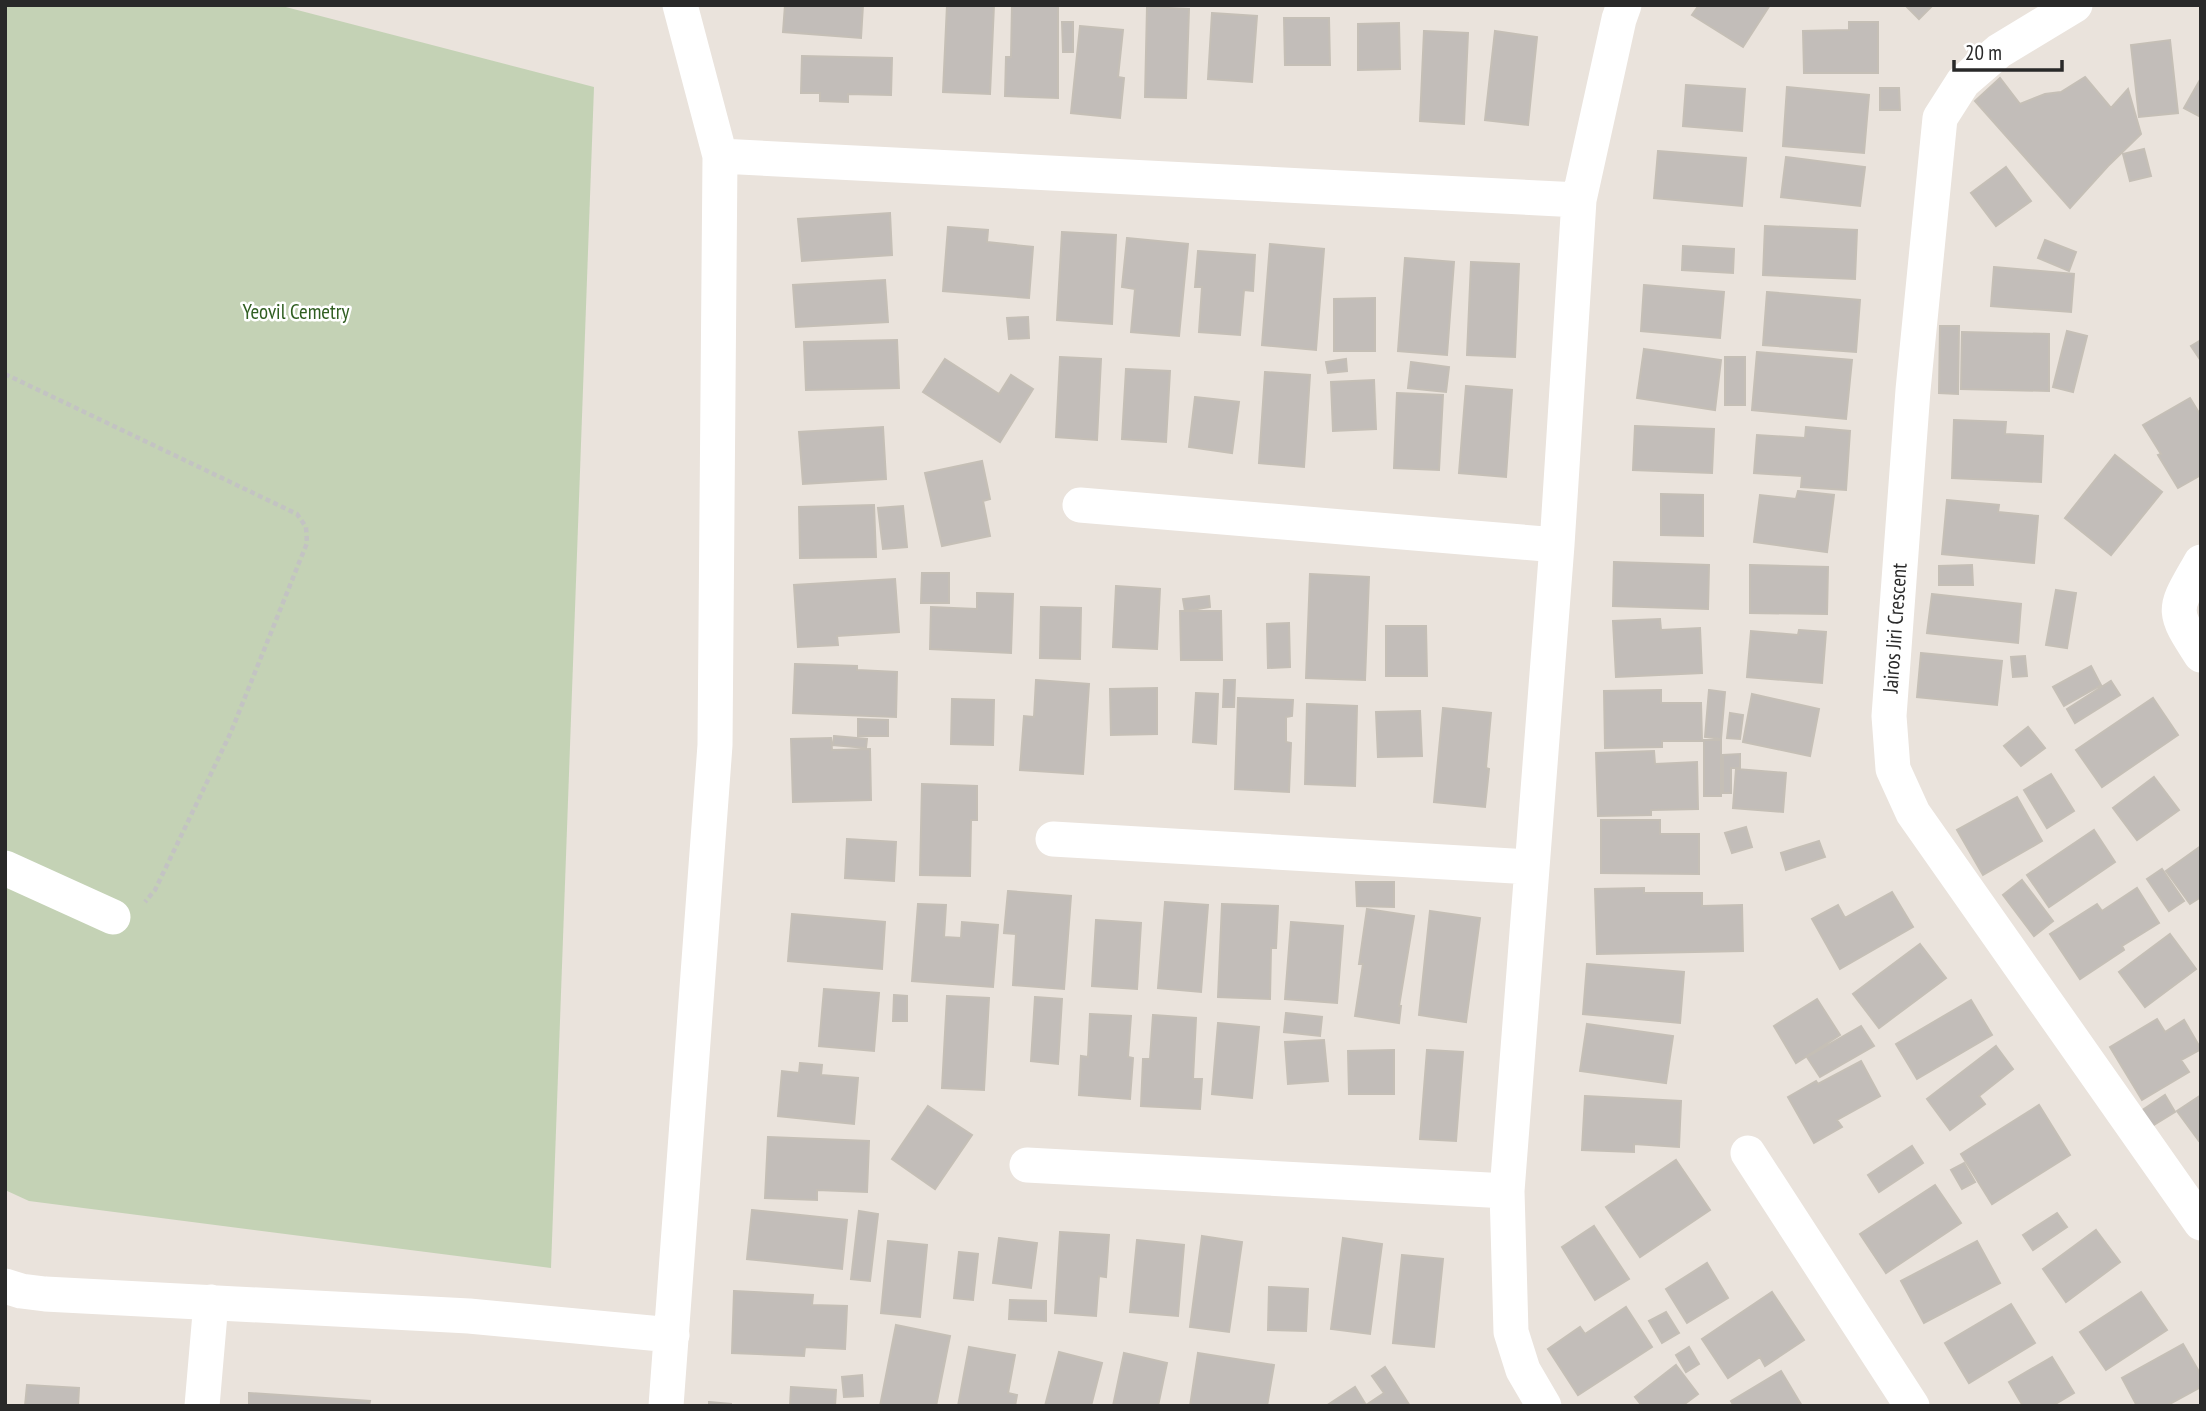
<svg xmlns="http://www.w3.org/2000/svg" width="2206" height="1411" viewBox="0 0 2206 1411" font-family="'PT Sans Narrow',sans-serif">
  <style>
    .cemetery { fill: #c4d2b5 }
    .building { fill: #c2bdb9; stroke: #c5bfb6; stroke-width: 2 }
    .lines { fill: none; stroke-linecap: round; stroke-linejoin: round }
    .path { stroke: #c3c3c3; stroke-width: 4.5; stroke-dasharray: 5 3.5; stroke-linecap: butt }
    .minor { stroke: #fff; stroke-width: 35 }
    .labels { text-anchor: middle; stroke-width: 5; stroke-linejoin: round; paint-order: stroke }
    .park-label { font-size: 21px; fill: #305e21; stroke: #fff }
    .street-label { font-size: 21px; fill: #292929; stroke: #fff }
  </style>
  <rect width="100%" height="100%" fill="#eae3dc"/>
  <path class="cemetery" d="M5,5H278L594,87L551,1268L29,1201L5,1190Z"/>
  <path class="building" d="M785,5H863L861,38L783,32Z
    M947,5H994L990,94L943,92Z
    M1012,5L1058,6V98L1005,96L1006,57H1011Z
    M1699,5H1770L1743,47L1692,15Z
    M1905,5H1933L1919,19Z
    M1147,7L1189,9L1186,98L1145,97Z
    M1212,13L1257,16L1252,82L1208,79Z
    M1284,18H1329L1330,65H1285Z
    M1062,22H1073V52H1063Z
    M1849,22H1878V73H1804L1803,31L1849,30Z
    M1399,23L1400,69L1358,70V24Z
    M1080,26L1123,30L1118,77L1124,78L1120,118L1071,113Z
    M1424,31L1468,33L1464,124L1420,121Z
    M1495,31L1537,37L1528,125L1485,120Z
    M2170,40L2178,113L2139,117L2131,45Z
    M802,56L892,58L891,95L848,94V102L820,101V93H801Z
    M2085,77L2111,108L2128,89L2141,134L2108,166L2070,208L1975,101L2000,78L2020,104L2045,94L2061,92Z
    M2201,78V117L2184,108Z
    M1686,85L1745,89L1742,131L1683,126Z
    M1787,87L1869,95L1864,153L1783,146Z
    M1880,88H1899L1900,110H1880Z
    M2144,149L2151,176L2130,181L2123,154Z
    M1658,151L1746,158L1742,206L1654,198Z
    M1786,157L1865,167L1860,206L1781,197Z
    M2006,167L2031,201L1996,226L1971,193Z
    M890,213L892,255L802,261L798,219Z
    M1765,226L1857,230L1855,279L1763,275Z
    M948,227L988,230L987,242L1033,247L1029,298L943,291Z
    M1062,232L1116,235L1112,324L1057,320Z
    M1127,238L1188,244L1179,336L1131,332L1135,289L1122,287Z
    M2045,240L2076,252L2069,271L2038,258Z
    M1270,244L1324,249L1316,350L1262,345Z
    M1683,246L1734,249L1733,273L1682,270Z
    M1198,251L1255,255L1253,291L1244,290L1240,335L1199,332L1202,287H1195Z
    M1405,258L1454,262L1447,355L1398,351Z
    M1471,262L1519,264L1515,357L1467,355Z
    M1994,267L2074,274L2071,312L1991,306Z
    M885,280L888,322L796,327L793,285Z
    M1644,285L1724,292L1720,338L1641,331Z
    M1767,292L1860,300L1856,352L1763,345Z
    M1375,298V351H1334V299Z
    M1028,317L1029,338L1009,339L1007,318Z
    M1940,326H1959L1958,394L1939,393Z
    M2067,331L2087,336L2073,392L2053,387Z
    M1962,332L2049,334V391L1961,389Z
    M897,340L899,388L806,390L804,342Z
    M2201,340V361L2191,346Z
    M1644,349L1721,360L1715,410L1637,398Z
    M1757,352L1852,360L1846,419L1752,410Z
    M1060,357L1101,359L1097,440L1056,437Z
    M1725,357H1745V405H1725Z
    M945,359L999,394L1011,375L1033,389L1000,442L923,392Z
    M1346,359L1347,371L1328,373L1326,362Z
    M1411,362L1449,367L1446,392L1408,388Z
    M1126,369L1170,371L1166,442L1122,439Z
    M1265,372L1310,375L1304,467L1259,463Z
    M1374,380L1376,429L1333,431L1331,382Z
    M1466,386L1512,390L1506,477L1459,473Z
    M1397,393L1443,395L1439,470L1394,468Z
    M1195,397L1239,402L1232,453L1189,447Z
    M2190,398L2201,416V475L2178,488L2158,455L2161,454L2143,425Z
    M1954,420L2006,422L2005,434L2043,436L2041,482L1952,478Z
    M1635,426L1714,429L1712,473L1633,470Z
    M883,427L886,479L803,484L799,432Z
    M1806,427L1850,431L1846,490L1801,487L1802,476L1754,473L1757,435L1805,438Z
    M2115,455L2162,492L2111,555L2065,518Z
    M982,461L990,499L983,501L990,536L942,546L925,473Z
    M1798,491L1834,495L1827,552L1754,542L1760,495L1796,499Z
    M1661,494L1703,495V536L1661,535Z
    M1947,500L1999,505L1998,512L2038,516L2034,563L1942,554Z
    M874,505L876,557L800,558L799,507Z
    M903,506L907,547L883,549L878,508Z
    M1614,562L1709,565L1708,609L1613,606Z
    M1750,565L1828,567L1827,614L1750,613Z
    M1972,565L1973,585H1939V566Z
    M922,573H949V603H921Z
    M1310,574L1369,577L1365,680L1306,678Z
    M895,579L899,632L837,636L838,645L798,647L794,585Z
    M1116,586L1160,589L1157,649L1113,647Z
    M2056,590L2076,593L2067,648L2046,645Z
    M977,593L1013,594L1011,653L930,649L931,607L977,609Z
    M1932,594L2021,604L2018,643L1927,633Z
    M1209,596L1210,607L1185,611L1183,599Z
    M1041,607L1081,608L1080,659L1040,658Z
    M1180,611H1221L1222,660H1181Z
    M1660,619L1661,630L1700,628L1702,673L1616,677L1613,621Z
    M1289,623L1290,667L1268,668L1267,624Z
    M1386,626H1426L1427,676H1386Z
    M1799,630L1826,632L1822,683L1747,677L1751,631L1798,635Z
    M1921,653L2002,661L1997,705L1917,697Z
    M2025,656L2027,676L2013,677L2011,657Z
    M795,664L857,666V670L897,672L896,717L793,713Z
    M2091,666L2101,685L2064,706L2053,687Z
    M1036,680L1089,684L1083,774L1020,770L1024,716L1034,717Z
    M1224,680H1235L1234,707H1223Z
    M2111,681L2120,695L2075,723L2067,709Z
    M1157,688V734L1111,735L1110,689Z
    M1661,690V703H1701L1702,741H1662V747L1605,748L1604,691Z
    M1709,690L1725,692L1721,739L1705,737Z
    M1196,693L1218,694L1216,744L1193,742Z
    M1752,694L1819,709L1810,756L1743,742Z
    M1238,698L1293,700L1292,716L1286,717V742L1291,743L1289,792L1235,789Z
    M2153,698L2178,735L2102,787L2076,750Z
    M952,699L994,700L993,745L951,744Z
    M1307,704L1357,706L1355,786L1305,784Z
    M1443,708L1491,713L1486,768L1489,769L1485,807L1434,802Z
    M1420,711L1422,756L1378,757L1376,712Z
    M1730,713L1743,715L1740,739L1727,738Z
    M858,719L888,720V736H858Z
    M2028,727L2045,748L2021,766L2004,746Z
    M834,736L867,739L866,748L833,745Z
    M831,738L832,750L870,749L871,800L793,802L791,739Z
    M1704,740H1721V796H1704Z
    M1654,751L1655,764L1697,762L1698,809L1651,810V815L1598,816L1596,753Z
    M1740,754V768H1731V793H1723V755Z
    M1736,769L1786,773L1783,812L1733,808Z
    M2051,774L2074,811L2047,828L2024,790Z
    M2154,777L2179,810L2137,840L2113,808Z
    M922,784L977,786V820H971L970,876L920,875Z
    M2017,797L2042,841L1983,875L1957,830Z
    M1601,820H1660V834H1699V874L1601,873Z
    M1746,827L1752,847L1732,853L1725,833Z
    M2094,830L2115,862L2049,907L2027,875Z
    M847,839L896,842L894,881L845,878Z
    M1819,841L1825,857L1786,870L1781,853Z
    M2201,846V897L2190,904L2166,871Z
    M2162,869L2184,901L2169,911L2147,879Z
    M2022,880L2053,921L2034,936L2003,895Z
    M1356,882H1394V907L1357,906Z
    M1644,888V893H1702V906L1742,905L1743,951L1597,954L1595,889Z
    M2137,888L2159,923L2122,946L2124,950L2080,979L2050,934L2097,904L2102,911Z
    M1008,891L1071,896L1064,989L1013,985L1016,934L1004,933Z
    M1892,892L1913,927L1840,969L1812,919L1838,905L1845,918Z
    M1165,902L1208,905L1201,992L1158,988Z
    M918,904L946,905L944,937L961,938L962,922L998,925L993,987L912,981Z
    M1222,904L1278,906L1276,948H1271L1270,999L1218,997Z
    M1367,909L1414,916L1399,1006H1401L1399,1023L1355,1016L1363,964H1359Z
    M1430,911L1480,918L1466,1022L1419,1015Z
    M792,914L885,922L882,969L788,961Z
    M1096,920L1141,923L1137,989L1092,986Z
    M1291,922L1343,926L1337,1003L1285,999Z
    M2170,934L2196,969L2145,1007L2119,972Z
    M1920,944L1946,978L1879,1028L1853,994Z
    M1587,964L1684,972L1680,1023L1583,1014Z
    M824,989L879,993L874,1051L819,1046Z
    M894,995L907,996V1021H893Z
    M947,996L989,998L984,1090L942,1088Z
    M1035,997L1062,999L1058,1064L1031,1061Z
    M1817,999L1840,1035L1796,1063L1774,1026Z
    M1971,1000L1992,1035L1917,1079L1896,1044Z
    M1286,1013L1322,1017L1320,1036L1284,1032Z
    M1090,1014L1131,1016L1128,1057L1133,1058L1130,1099L1079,1095L1081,1056L1088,1057Z
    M1153,1015L1196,1018L1193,1079H1202L1200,1109L1141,1106L1143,1059H1150Z
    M2157,1019L2165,1032L2184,1020L2201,1049L2181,1060L2189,1072L2142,1100L2110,1047Z
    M1218,1023L1259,1027L1252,1098L1212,1094Z
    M1587,1024L1673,1036L1666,1083L1580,1071Z
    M1861,1026L1874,1046L1820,1077L1807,1057Z
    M1324,1040L1328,1081L1288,1084L1285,1042Z
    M1996,1046L2013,1069L1979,1096L1985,1104L1950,1130L1927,1099Z
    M1394,1050V1094H1349L1348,1051Z
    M1427,1050L1463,1052L1456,1141L1420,1139Z
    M1861,1061L1880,1096L1837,1120L1842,1127L1814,1143L1788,1097L1816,1081L1818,1084Z
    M800,1063L822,1065L821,1075L858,1078L854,1124L778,1116L782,1071L799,1073Z
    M2165,1095L2175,1112L2149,1128L2138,1113Z
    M2201,1095V1140L2199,1141L2177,1111Z
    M1585,1096L1681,1101L1679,1147L1634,1144V1152L1582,1150Z
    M2039,1105L2070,1155L1992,1204L1961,1154Z
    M928,1106L972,1135L935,1189L892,1159Z
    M768,1137L869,1141L867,1192L817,1190V1200L765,1198Z
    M1912,1146L1923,1163L1879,1192L1868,1175Z
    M1676,1160L1710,1210L1640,1257L1606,1207Z
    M1964,1163L1975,1182L1962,1189L1951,1170Z
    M1935,1185L1961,1223L1886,1273L1860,1234Z
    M752,1210L847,1220L842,1269L747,1259Z
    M859,1211L878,1214L870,1281L851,1279Z
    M2057,1213L2067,1227L2033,1250L2023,1235Z
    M1594,1226L1629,1279L1595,1300L1562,1247Z
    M2096,1230L2120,1262L2066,1302L2043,1269Z
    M1060,1232L1109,1235L1106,1277L1099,1276L1096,1316L1055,1313Z
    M1202,1236L1242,1242L1229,1332L1190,1327Z
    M999,1238L1037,1243L1031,1288L993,1283Z
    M1343,1238L1382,1244L1370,1334L1331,1329Z
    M1137,1240L1184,1245L1178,1316L1130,1312Z
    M888,1241L927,1245L920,1317L881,1313Z
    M1977,1241L2000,1283L1924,1323L1901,1281Z
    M959,1252L978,1254L973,1300L954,1298Z
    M1402,1255L1443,1259L1434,1347L1393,1343Z
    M1707,1263L1728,1298L1687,1323L1666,1289Z
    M1269,1287L1308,1289L1306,1331L1268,1330Z
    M734,1291L813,1295L812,1305L847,1306L845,1349L805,1347L804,1356L732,1353Z
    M1772,1292L1804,1340L1765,1366L1760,1357L1728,1378L1702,1339Z
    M2141,1292L2167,1330L2106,1370L2080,1332Z
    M1010,1300L1046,1301V1321L1009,1319Z
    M2011,1304L2035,1343L1969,1383L1945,1343Z
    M1626,1307L1652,1347L1578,1395L1548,1349L1580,1327L1585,1334Z
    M1666,1312L1679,1333L1662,1343L1649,1321Z
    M896,1325L950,1336L936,1406H880Z
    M2183,1344L2201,1375V1387L2166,1406H2137L2122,1378Z
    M969,1347L1015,1355L1008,1393L1017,1395L1015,1406H958Z
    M1689,1347L1699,1364L1686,1372L1676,1355Z
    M1059,1352L1102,1363L1091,1406H1045Z
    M1124,1353L1167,1363L1158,1406H1113Z
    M1198,1353L1274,1365L1267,1406H1190Z
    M2052,1357L2074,1393L2052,1406H2023L2009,1382Z
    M1676,1365L1698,1394L1682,1406H1642L1635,1397Z
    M1385,1367L1410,1406H1326L1355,1387L1366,1405L1384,1393L1372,1376Z
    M1781,1371L1802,1406H1734L1731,1401Z
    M862,1375L863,1396L844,1397L842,1377Z
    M27,1385L79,1388L78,1406H25Z
    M791,1387L836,1390L835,1406H790Z
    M249,1393L370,1401L369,1406H249Z
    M709,1402L731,1404V1406H709Z"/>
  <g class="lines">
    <path class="path" d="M5,374L297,514L306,527L307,543L231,732L155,890L145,902"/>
    <path class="minor" d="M2075,5L1999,51L1963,82L1940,118L1913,390L1889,716L1893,769L1913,813L2201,1223
      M720,156L1579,200L1557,545L1507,1191L1511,1332L1523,1370L1544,1406
      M1579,200L1619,19L1624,5
      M1080,505L1557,545
      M2201,562C2174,610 2170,608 2201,655
      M1053,839L1531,867
      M5,868L113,917
      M1748,1153L1912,1406
      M1027,1165L1507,1191
      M5,1286L21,1291L45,1294L469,1316L672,1335
      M202,1406L211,1302
      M666,1406L715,745L720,156L680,5"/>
  </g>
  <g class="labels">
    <g class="park-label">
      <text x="296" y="319">Yeovil Cemetry</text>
    </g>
    <g class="street-label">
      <text transform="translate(1895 628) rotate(-86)" y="7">Jairos Jiri Crescent</text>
    </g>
  </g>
  <rect width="2206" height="1411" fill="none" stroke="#292929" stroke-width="14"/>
  <path d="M1954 60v10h108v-10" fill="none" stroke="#292929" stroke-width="3.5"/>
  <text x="1965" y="60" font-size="21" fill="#292929" stroke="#ffffff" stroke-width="5" paint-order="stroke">20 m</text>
</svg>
